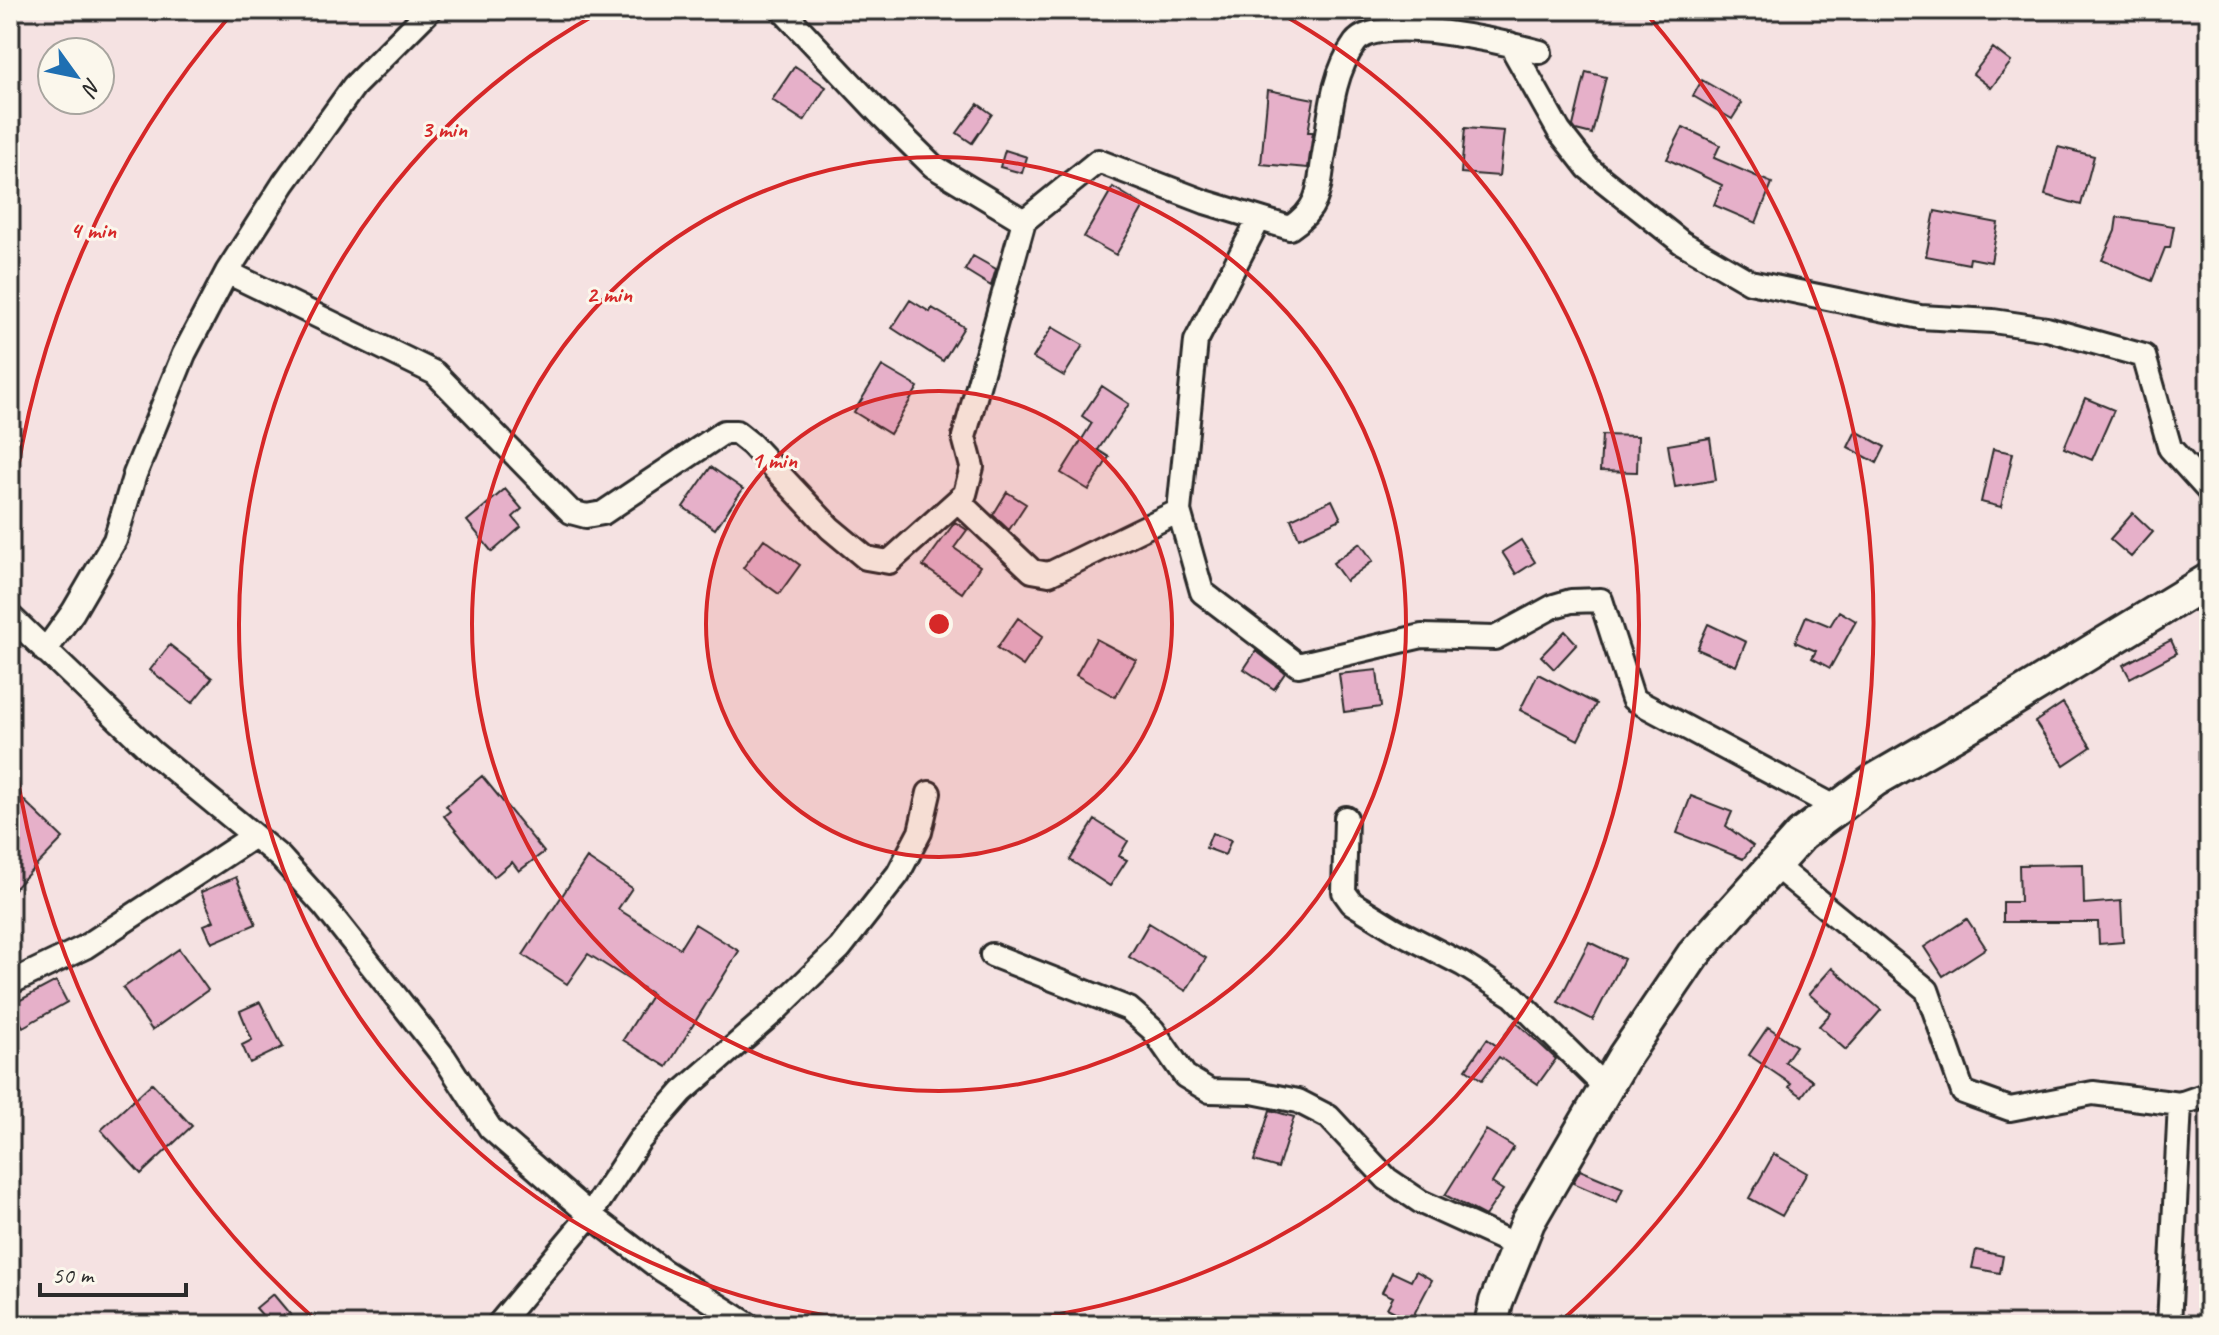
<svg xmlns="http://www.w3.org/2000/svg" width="2219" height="1335" viewBox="0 0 2219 1335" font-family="Caveat,sans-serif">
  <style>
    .building { fill: #e6b0c9; stroke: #2b2b2b; stroke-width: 2 }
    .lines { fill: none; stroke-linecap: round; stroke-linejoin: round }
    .street-casing { stroke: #2b2b2b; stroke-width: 28 }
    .secondary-casing { stroke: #2b2b2b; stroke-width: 38 }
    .street { stroke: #fbf7ec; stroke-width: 22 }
    .secondary { stroke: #fbf7ec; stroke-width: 32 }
    .ring { fill: none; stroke: #d62828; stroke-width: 4 }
    .centre { fill: #d62828; stroke: #fbf7ec; stroke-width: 4 }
    .ring-label { font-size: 24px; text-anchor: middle; font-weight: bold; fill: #d62828; stroke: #fbf7ec; stroke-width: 6; stroke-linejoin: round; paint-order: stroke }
  </style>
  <rect width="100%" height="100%" fill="#f5e2e2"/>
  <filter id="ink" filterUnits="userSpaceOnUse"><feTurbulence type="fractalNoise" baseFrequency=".0125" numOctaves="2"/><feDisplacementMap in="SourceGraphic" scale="16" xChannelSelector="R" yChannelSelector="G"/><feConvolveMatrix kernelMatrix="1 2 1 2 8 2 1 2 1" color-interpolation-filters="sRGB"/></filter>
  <g filter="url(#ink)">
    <path class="building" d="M1993,48L2011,62L1991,88L1973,74Z
      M795,66L826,87L804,121L772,100Z
      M1586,72L1606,77L1592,134L1576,130L1573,126Z
      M1702,80L1742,103L1732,119L1693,96Z
      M1268,90L1314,99L1308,132H1313L1308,168L1261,164Z
      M978,104L992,114L972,143L957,133Z
      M1683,127L1720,145L1714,158L1772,183L1756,223L1714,205L1722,185L1667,159Z
      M1465,128L1504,131L1499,176L1461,173Z
      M2058,147L2094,156L2081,205L2045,195Z
      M1005,150L1027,157L1022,173L1000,167Z
      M1113,187L1144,206L1116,255L1084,237Z
      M1935,211L1998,223L1991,262L1970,258L1969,264L1926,256Z
      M2117,217L2174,226L2170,248H2165L2152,281L2102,260L2115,231Z
      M973,256L996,269L991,286L965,270Z
      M910,300L930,312L932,308L964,327L943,361L892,328Z
      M1052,327L1083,345L1064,376L1033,358Z
      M882,366L918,387L890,434L854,412Z
      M1102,386L1129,404L1098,450L1109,457L1089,490L1061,473L1092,423L1082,416Z
      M2085,398L2114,410L2092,460L2064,448Z
      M1856,431L1885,447L1877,463L1848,447Z
      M1602,435L1638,436L1637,472L1600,471Z
      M1710,438L1716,480L1675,487L1668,445Z
      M1993,449L2013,453L2001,507L1981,502Z
      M711,467L743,489L715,529L683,507Z
      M505,489L522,509L513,517L521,527L492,552L467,521Z
      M1007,492L1026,504L1009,530L993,515Z
      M1332,500L1341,519L1299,538L1291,519Z
      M2133,513L2153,532L2131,557L2110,539Z
      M955,522L967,530L954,548L980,566L962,593L923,566Z
      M764,539L800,565L779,594L743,568Z
      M1521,540L1535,562L1516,574L1502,552Z
      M1360,543L1373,561L1346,581L1333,563Z
      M1839,611L1856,621L1830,668L1812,658L1816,651L1795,642L1806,616L1830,626Z
      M1018,618L1043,636L1023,666L997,648Z
      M1708,624L1746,642L1736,666L1697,649Z
      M1565,631L1577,644L1554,669L1541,656Z
      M1096,639L1136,660L1115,697L1076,675Z
      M2171,640L2177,653L2130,678L2123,665Z
      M170,645L212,678L192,703L150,670Z
      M1256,651L1285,673L1274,689L1244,669Z
      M1377,670L1381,707L1344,712L1339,674Z
      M1538,674L1596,704L1578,740L1520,710Z
      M2063,703L2091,747L2064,765L2035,722Z
      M482,776L544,852L519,871L512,862L494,877L444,816L450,811L446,806Z
      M10,787L63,838L10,893Z
      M1691,796L1732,812L1726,826L1753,846L1743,859L1677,833Z
      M1095,820L1128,841L1119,856L1127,860L1110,886L1070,860Z
      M1212,833L1231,840L1225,855L1206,848Z
      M587,858L632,888L618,909L680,948L695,924L739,951L667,1067L623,1040L652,994L588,954L567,984L523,955Z
      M2083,864L2084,904L2121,901L2123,942L2099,944L2098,922H2003V902H2020L2019,865Z
      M236,877L256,924L212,943L204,925L214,921L201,892Z
      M1967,919L1986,948L1943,976L1924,947Z
      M1149,923L1206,958L1186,991L1129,957Z
      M1589,942L1624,959L1593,1020L1558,1002Z
      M179,949L208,990L152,1030L123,988Z
      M1832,968L1881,1010L1846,1050L1819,1026L1831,1013L1809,994Z
      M56,981L67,1002L23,1027L11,1005Z
      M260,1002L283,1047L250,1063L242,1045L252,1040L240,1011Z
      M1515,1021L1556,1059L1538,1084L1499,1057L1482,1080L1466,1069L1487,1039L1497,1046Z
      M1768,1027L1796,1046L1785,1062L1813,1081L1802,1096L1789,1087L1791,1084L1749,1055Z
      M152,1083L192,1126L141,1174L101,1130Z
      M1270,1110L1294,1117L1278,1168L1254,1161Z
      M1486,1130L1514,1147L1492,1183L1503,1190L1485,1216L1445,1195Z
      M1774,1154L1807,1173L1782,1216L1749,1198Z
      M1580,1170L1623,1188L1617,1202L1573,1183Z
      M1976,1250L2003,1256L2000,1273L1972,1268Z
      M1416,1271L1432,1280L1411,1320L1387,1308L1393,1297L1382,1292L1392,1272L1411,1281Z
      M273,1294L299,1325H271L256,1308Z"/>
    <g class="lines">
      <g class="street-casing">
        <path id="street" d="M782,10L879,113L933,166L1024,221
          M1510,44L1559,131L1588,168L1681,242L1750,282L1920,317L1993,321L2047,329L2144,356L2170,448L2209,491
          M1259,219L1196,341L1179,511L1202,592L1298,665L1422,636L1495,638L1554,606L1571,601L1601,600L1633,699L1837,808
          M227,272L435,373L571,512L586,516L603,513L724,432H736L751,444L830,528L866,558L889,562L965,494L972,467L964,437L1024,221L1098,161L1205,202L1290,228C1318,209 1319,192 1323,160C1330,121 1331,76 1355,43C1378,12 1506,43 1540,52
          M959,502L1032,571L1049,574L1179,511
          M10,616L152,752L280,857L325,907L444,1057L490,1128L590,1215L662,1270L749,1325
          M45,651L73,612L115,540L135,474L184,354L227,272L284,183L354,86L430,10
          M1346,818L1344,892L1352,903L1394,929L1462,964L1513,996L1607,1089
          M1773,864L1927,990L1963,1092L2010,1109L2093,1093L2180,1104L2209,1094
          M992,955L1129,1009L1153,1030L1185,1076L1210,1091L1252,1092L1298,1101L1329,1117L1387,1179L1421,1202L1518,1246
          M10,983L85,947L254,836
          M498,1325L590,1215L639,1141L682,1092L775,1011L840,948L898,874L920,832L929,793
          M2169,1325L2180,1104"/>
      </g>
      <g class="secondary-casing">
        <path id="secondary" d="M1491,1325L1496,1302L1528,1222L1624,1057L1693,955L1801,835L1875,780L1994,711L2209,580"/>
      </g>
      <use href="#street" class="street"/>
      <use href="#secondary" class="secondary"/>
    </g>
  </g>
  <circle cx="939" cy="624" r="233" fill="#d62828" fill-opacity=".12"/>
  <g class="ring">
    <circle cx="939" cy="624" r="233"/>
    <circle cx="939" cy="624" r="467"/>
    <path d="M1278 12A700 700 0 1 1 600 12"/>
    <path d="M320 1324A934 934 0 0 1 10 722M10 526A934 934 0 0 1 234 11M1644 11A934 934 0 0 1 1558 1324"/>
  </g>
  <circle cx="939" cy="624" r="12" class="centre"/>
  <g class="ring-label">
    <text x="444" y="137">3 min</text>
    <text x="93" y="238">4 min</text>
    <text x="609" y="302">2 min</text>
    <text x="774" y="468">1 min</text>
  </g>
  <rect width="2219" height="1335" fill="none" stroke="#fbf7ec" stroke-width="40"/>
  <rect x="20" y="20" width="2179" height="1295" fill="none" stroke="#2b2b2b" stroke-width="3" filter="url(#ink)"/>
  <g transform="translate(76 76) rotate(123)"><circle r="38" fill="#fbf7ec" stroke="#a8a59f" stroke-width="2"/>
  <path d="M0-6L14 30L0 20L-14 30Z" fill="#1f6fb2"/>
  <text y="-12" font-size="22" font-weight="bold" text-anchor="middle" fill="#2b2b2b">N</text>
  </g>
  <path d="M40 1283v12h146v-12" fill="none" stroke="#2b2b2b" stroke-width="4"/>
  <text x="52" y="1283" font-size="24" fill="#2b2b2b" stroke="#fbf7ec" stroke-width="6" paint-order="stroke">50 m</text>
</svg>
